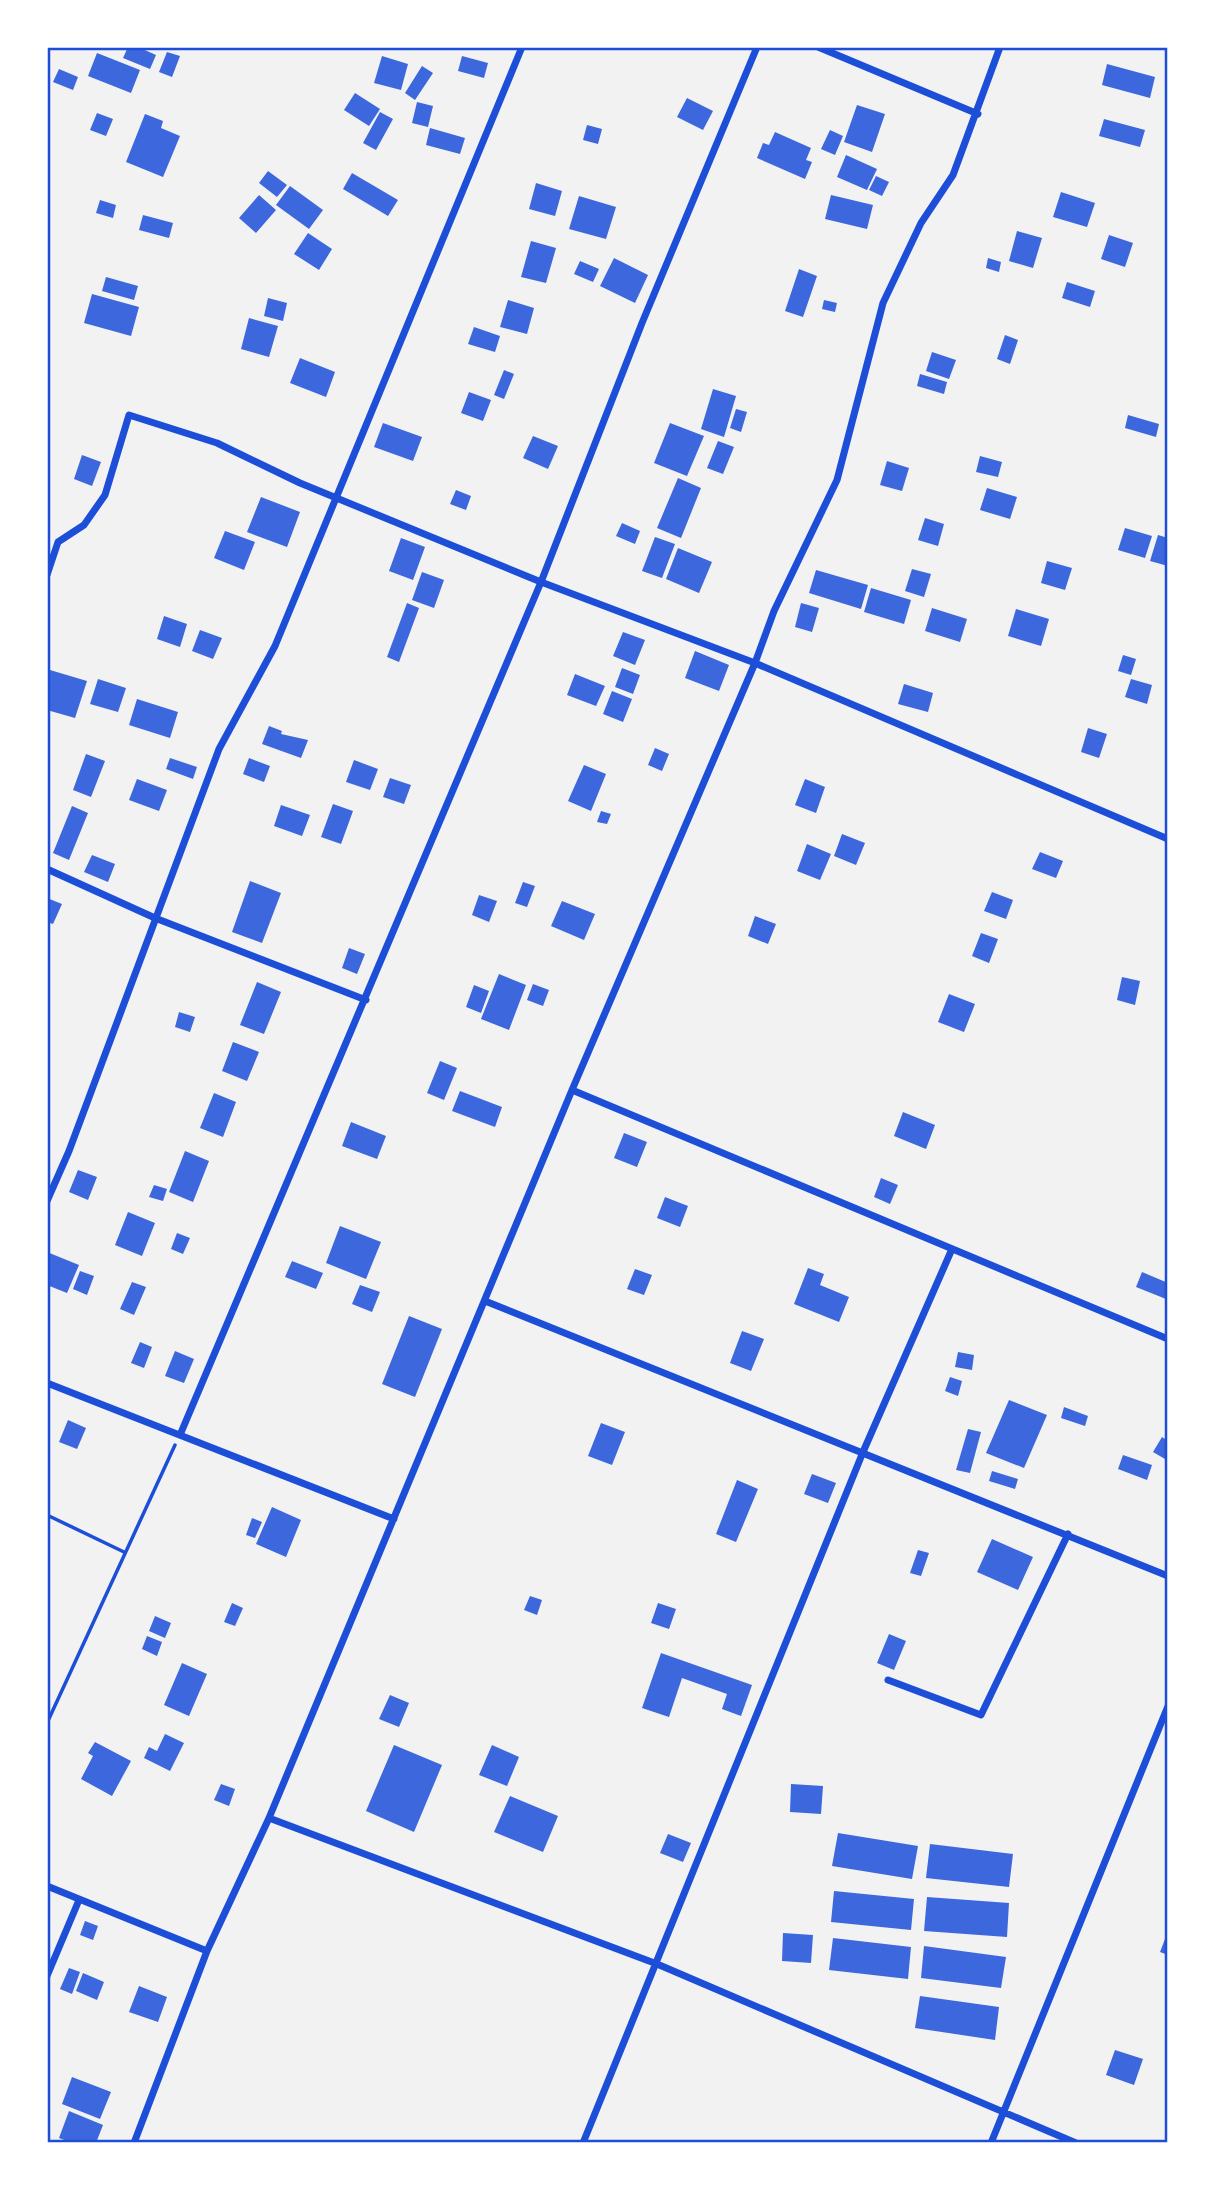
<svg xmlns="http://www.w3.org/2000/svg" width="1215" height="2190" viewBox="0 0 1215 2190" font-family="Roboto,sans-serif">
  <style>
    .building { fill: #3d67dc }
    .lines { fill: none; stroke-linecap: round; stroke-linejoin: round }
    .path { stroke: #1d4ed8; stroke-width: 3.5 }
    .minor { stroke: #1d4ed8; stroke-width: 7 }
    .neatline { fill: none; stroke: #1d4ed8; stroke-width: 2.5 }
  </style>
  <rect width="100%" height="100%" fill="#f2f2f2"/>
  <path class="building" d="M128,47H138L156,55L150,69L123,58Z
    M167,52L180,56L172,77L159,72Z
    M97,53L140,70L131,93L88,76Z
    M382,56L408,64L401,90L374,83Z
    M462,56L488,63L484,78L458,71Z
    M1107,64L1155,77L1150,98L1102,85Z
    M422,66L433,73L415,100L405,93Z
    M59,69L78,77L73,90L53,82Z
    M355,93L380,109L369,126L344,110Z
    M687,98L713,111L703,130L677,117Z
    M417,102L433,106L428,127L412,123Z
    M857,105L885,114L872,152L844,142Z
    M380,112L393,119L376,150L363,143Z
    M97,113L113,119L106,136L90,130Z
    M145,114L163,121L161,128L180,136L163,177L126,162Z
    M1104,119L1145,130L1140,147L1099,136Z
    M587,125L602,129L598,144L583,140Z
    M430,128L465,138L460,154L426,145Z
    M830,130L843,136L835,155L821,149Z
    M775,132L811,148L806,160L812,162L805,179L757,158L763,143L769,145Z
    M846,155L877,169L867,190L837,177Z
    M268,171L287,185L277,197L259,183Z
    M352,173L398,200L388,216L343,189Z
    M876,176L889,182L882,196L869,190Z
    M536,183L562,191L555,216L529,209Z
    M290,186L323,210L309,229L276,205Z
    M1061,192L1095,203L1087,227L1053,217Z
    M259,195L276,210L256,233L239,218Z
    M831,195L873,205L867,229L825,219Z
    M579,196L616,207L606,239L569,229Z
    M100,200L116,205L113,218L96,213Z
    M143,215L173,223L169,238L139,230Z
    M1017,231L1042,238L1033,268L1009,261Z
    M308,233L332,249L319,270L294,254Z
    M1109,235L1133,243L1125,267L1101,259Z
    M531,241L556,248L546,283L521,277Z
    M614,258L648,275L635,303L600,286Z
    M988,258L1001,262L999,272L986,268Z
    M580,261L599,269L593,282L574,274Z
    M799,269L817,276L803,317L785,311Z
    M106,277L138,286L134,300L102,291Z
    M1067,282L1095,291L1090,307L1062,298Z
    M92,294L139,307L131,336L84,323Z
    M268,298L287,303L283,321L264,316Z
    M508,300L534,308L527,334L500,327Z
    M824,300L837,303L835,312L822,309Z
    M249,318L278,326L269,357L241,349Z
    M474,327L500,336L495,352L468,344Z
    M1005,335L1018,340L1010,364L997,359Z
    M932,352L956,360L949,379L926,371Z
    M300,358L335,372L326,397L290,383Z
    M504,370L514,374L504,399L494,395Z
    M920,374L947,382L944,394L917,386Z
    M713,389L736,396L724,437L701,429Z
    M469,392L491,400L483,421L461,413Z
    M736,409L747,412L741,432L730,428Z
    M1128,415L1159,424L1156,437L1125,428Z
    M383,423L422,437L413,461L374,447Z
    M670,423L704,436L687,476L654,463Z
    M533,436L558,446L548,469L523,458Z
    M718,441L734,447L723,474L707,468Z
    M82,455L101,462L92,486L74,479Z
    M980,456L1002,462L998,477L976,472Z
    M887,461L909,468L902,491L880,485Z
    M678,478L701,488L681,538L657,528Z
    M987,488L1017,497L1010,519L980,510Z
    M456,490L471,496L466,510L450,504Z
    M261,497L300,512L287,547L247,532Z
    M925,518L944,524L938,546L918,540Z
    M622,523L640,531L635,544L616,536Z
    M1125,528L1152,536L1145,558L1118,550Z
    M225,531L255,542L244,570L214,558Z
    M1158,535L1168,538V566L1150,561Z
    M655,537L675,544L662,578L642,571Z
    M401,538L425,547L413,580L389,571Z
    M678,548L712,562L699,593L666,579Z
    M1047,561L1072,568L1065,590L1041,583Z
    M912,569L931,574L924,597L905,591Z
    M816,570L868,585L861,609L809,593Z
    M422,572L444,580L434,608L412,600Z
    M871,588L911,600L904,624L864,612Z
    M407,603L419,608L399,662L387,657Z
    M801,603L819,608L812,632L795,627Z
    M932,608L967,619L960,642L925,631Z
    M1016,609L1049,619L1041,646L1008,636Z
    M164,616L187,624L180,647L157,639Z
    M200,630L222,638L213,659L192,651Z
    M623,632L645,640L635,665L613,656Z
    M695,651L729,665L719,691L685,678Z
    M1123,655L1136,659L1131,675L1118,671Z
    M622,668L640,675L633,694L615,687Z
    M50,670L87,681L75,718L47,710Z
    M575,674L605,686L596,706L567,695Z
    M98,679L126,688L118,712L90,704Z
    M1131,679L1152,685L1147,704L1125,697Z
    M904,684L933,693L928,712L898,704Z
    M612,691L632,699L623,722L603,714Z
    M137,699L178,712L170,738L129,725Z
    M269,726L282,731L281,734L308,740L301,758L262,744Z
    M1088,728L1107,734L1099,758L1081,752Z
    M655,748L669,754L662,771L648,765Z
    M86,754L105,761L91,797L73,790Z
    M170,758L197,767L193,779L166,769Z
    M249,758L270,766L264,782L243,774Z
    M354,760L378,769L370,790L346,782Z
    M584,765L606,774L591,811L568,801Z
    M390,778L411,785L404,804L383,797Z
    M137,779L167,790L159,811L129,800Z
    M805,779L825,787L816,813L795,805Z
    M333,804L353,811L341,844L321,837Z
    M281,805L310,815L302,836L274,826Z
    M72,806L88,813L69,860L53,853Z
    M601,811L611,814L607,824L597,822Z
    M842,834L865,843L856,865L834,856Z
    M807,844L831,854L820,880L797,871Z
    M1040,852L1063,861L1056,878L1032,869Z
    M92,855L115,864L108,882L84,872Z
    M250,881L281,893L262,943L232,932Z
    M523,882L535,886L527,907L515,903Z
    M992,892L1013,900L1006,919L984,911Z
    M479,895L497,901L489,922L472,915Z
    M47,898L62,904L53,924L47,922Z
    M562,901L595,914L584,940L551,926Z
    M755,916L776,924L768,944L748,936Z
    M981,933L998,939L989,963L972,956Z
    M349,948L365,954L357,974L342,968Z
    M499,974L526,985L509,1030L481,1019Z
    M1122,977L1140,981L1135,1005L1117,1000Z
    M257,982L281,992L264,1034L240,1025Z
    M533,984L549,990L543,1006L527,1000Z
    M474,985L489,991L481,1013L466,1007Z
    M949,994L975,1004L964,1032L938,1022Z
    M179,1012L195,1017L190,1032L175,1027Z
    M233,1042L259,1052L247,1081L222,1071Z
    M440,1061L457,1068L444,1100L427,1093Z
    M460,1091L502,1107L495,1127L452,1111Z
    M214,1093L236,1102L223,1137L200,1128Z
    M903,1112L935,1125L926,1149L894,1136Z
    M351,1122L386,1136L377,1159L342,1146Z
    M624,1133L647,1142L637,1167L614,1158Z
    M185,1151L209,1161L193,1202L169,1192Z
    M78,1170L97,1177L88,1200L69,1192Z
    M881,1178L898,1185L890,1204L874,1197Z
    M154,1185L167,1189L163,1201L149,1197Z
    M665,1197L688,1206L680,1227L657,1218Z
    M128,1212L155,1223L142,1256L115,1245Z
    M340,1226L381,1242L366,1279L326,1263Z
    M177,1233L190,1238L183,1254L171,1249Z
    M47,1252L79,1265L67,1293L47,1285Z
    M292,1261L323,1273L316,1289L285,1277Z
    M808,1268L824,1274L820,1285L849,1297L839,1322L794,1304Z
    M635,1269L652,1275L644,1295L627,1289Z
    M80,1271L94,1276L87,1295L73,1289Z
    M1142,1272L1168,1283L1166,1299L1136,1287Z
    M132,1282L146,1287L134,1315L120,1309Z
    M360,1285L380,1292L372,1312L352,1304Z
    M409,1316L442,1329L415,1397L382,1384Z
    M742,1331L764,1339L751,1371L730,1363Z
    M140,1342L152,1347L144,1368L131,1363Z
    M175,1351L194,1359L184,1383L165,1376Z
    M958,1352L974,1355L972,1370L955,1367Z
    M950,1377L962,1381L958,1396L945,1391Z
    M1009,1400L1047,1415L1024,1468L986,1453Z
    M1064,1407L1088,1416L1085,1426L1061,1418Z
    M68,1420L86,1428L77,1449L59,1442Z
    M601,1423L625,1432L612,1465L588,1456Z
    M968,1429L981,1432L970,1473L956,1470Z
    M1162,1437L1168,1441L1165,1459L1153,1452Z
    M1123,1455L1152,1465L1147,1480L1118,1469Z
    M992,1471L1018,1479L1015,1489L989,1481Z
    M812,1474L836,1483L828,1503L804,1494Z
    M737,1480L758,1489L736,1542L716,1534Z
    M272,1507L301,1520L286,1557L256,1544Z
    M252,1518L262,1522L255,1538L246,1535Z
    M992,1539L1033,1557L1018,1590L977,1572Z
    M918,1550L929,1553L921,1576L910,1573Z
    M530,1596L542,1600L537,1615L524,1610Z
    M232,1603L243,1608L235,1626L224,1622Z
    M658,1603L676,1609L669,1629L651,1623Z
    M155,1616L171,1623L165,1638L149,1631Z
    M889,1634L906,1641L894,1670L877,1663Z
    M147,1636L162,1642L157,1656L142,1649Z
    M661,1653L752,1685L741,1716L722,1709L727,1694L682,1678L669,1717L642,1708Z
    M182,1663L207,1674L189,1716L164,1705Z
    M390,1695L409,1703L399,1727L379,1719Z
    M165,1734L184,1743L170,1771L144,1758L149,1747L157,1751Z
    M95,1742L131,1761L112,1796L81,1779L93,1756L88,1753Z
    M394,1745L442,1765L414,1832L366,1811Z
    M492,1745L519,1757L507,1786L479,1775Z
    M221,1784L235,1789L229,1806L214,1800Z
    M791,1784L823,1786L821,1814L790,1812Z
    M510,1796L558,1816L543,1852L494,1832Z
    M838,1833L918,1846L912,1879L832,1866Z
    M668,1834L691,1843L683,1862L660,1853Z
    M930,1844L1013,1854L1009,1887L926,1878Z
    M834,1891L914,1899L911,1930L831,1922Z
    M927,1897L1009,1903L1007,1937L924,1931Z
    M85,1921L98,1926L93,1940L80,1935Z
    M783,1933L813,1935L811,1963L782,1961Z
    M833,1938L911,1947L908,1979L829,1970Z
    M1165,1939L1168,1940V1955L1160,1952Z
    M924,1946L1006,1957L1001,1988L921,1978Z
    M69,1968L80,1972L72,1994L60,1989Z
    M83,1973L104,1982L97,2000L76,1991Z
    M139,1986L167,1997L158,2022L129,2012Z
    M920,1996L999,2007L995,2040L915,2028Z
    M1115,2050L1143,2059L1134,2085L1106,2075Z
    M72,2077L111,2092L100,2119L62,2104Z
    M69,2111L103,2125L96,2143H72L59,2138Z"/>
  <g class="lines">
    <path class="path" d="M47,1515L124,1552
      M47,1723L175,1445"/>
    <path class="minor" d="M818,47L978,114
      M47,575L58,542L84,525L105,495L129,415L217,443L300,483L541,582L755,663L1168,839
      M47,869L155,918L366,1000
      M572,1090L1168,1339
      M47,1201L69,1151L219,749L275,646L522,47
      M485,1301L1168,1576
      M47,1383L394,1519
      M180,1435L541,582L642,323L757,47
      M888,1680L981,1715L1068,1534
      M269,1818L657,1964L1076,2143
      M47,1886L207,1951
      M47,1976L79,1900
      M134,2143L207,1951L269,1818L572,1090L755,663L774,611L837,480L883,303L921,223L953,175L1000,47
      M583,2143L863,1452L952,1249
      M991,2143L1168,1706"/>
  </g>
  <rect width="1215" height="2190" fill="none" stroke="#ffffff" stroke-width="98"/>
  <rect x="49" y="49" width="1117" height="2092" class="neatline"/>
</svg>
